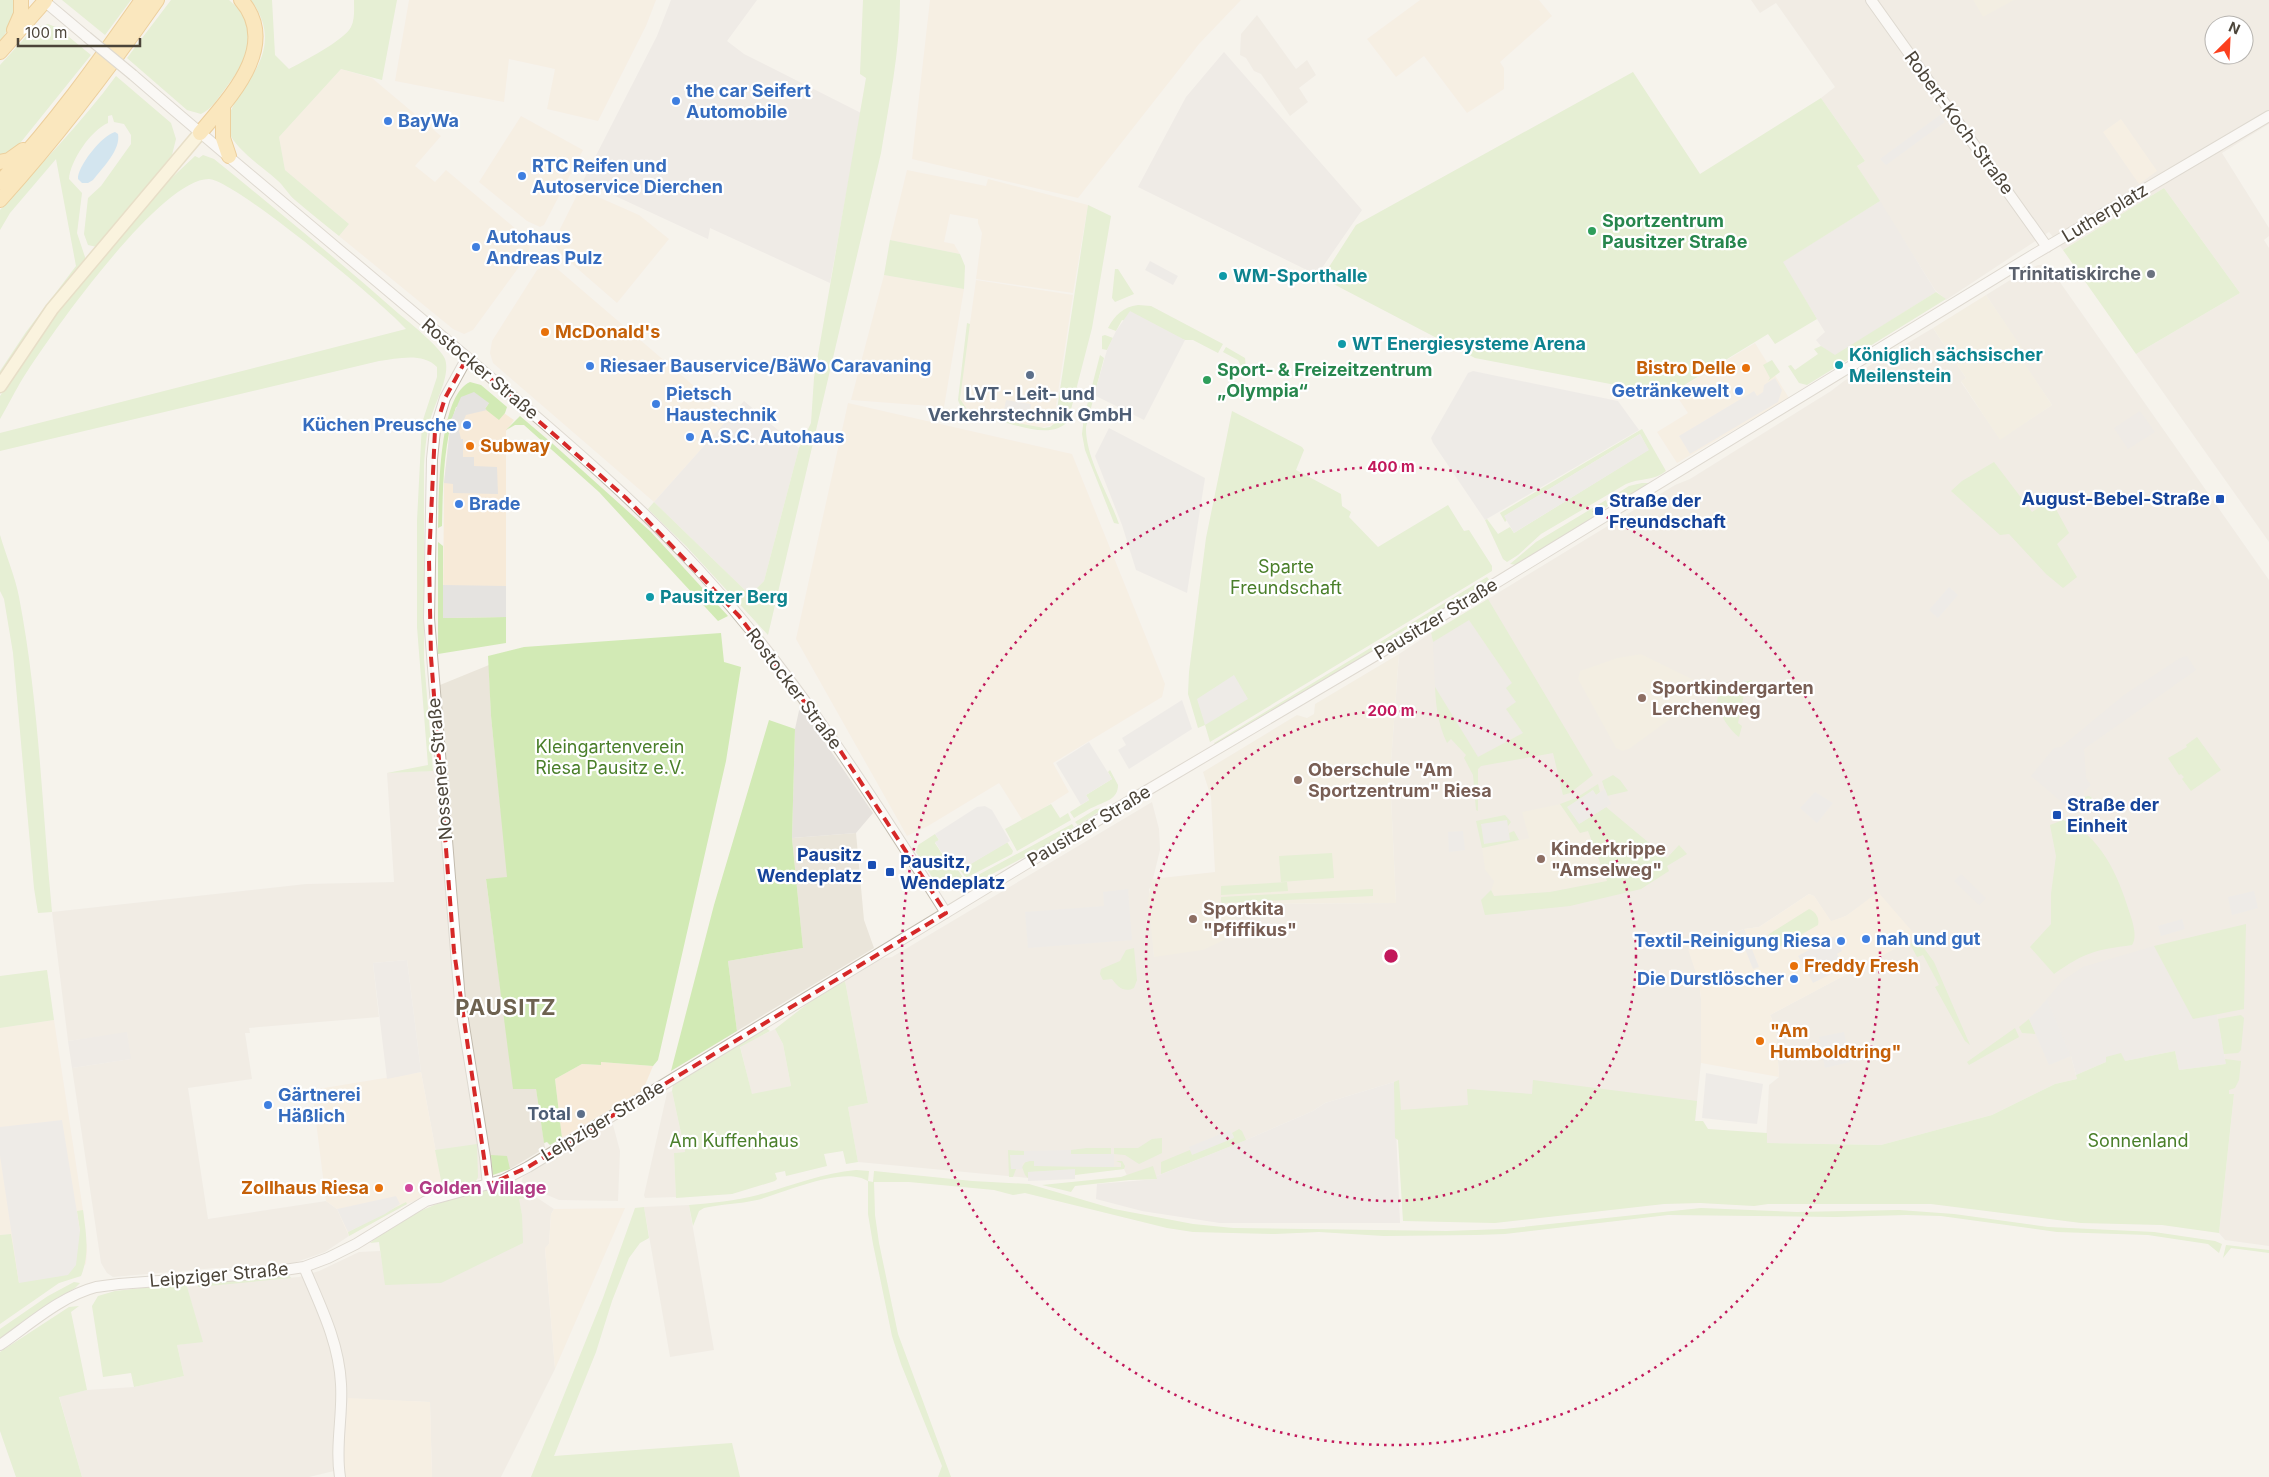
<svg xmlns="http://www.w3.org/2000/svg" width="2269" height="1477" viewBox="0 0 2269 1477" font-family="Inter,sans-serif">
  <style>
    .residential { fill: #eae5da; fill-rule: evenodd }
    .commercial { fill: #f7ead8 }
    .industrial { fill: #e6e2dd }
    .education { fill: #efe8d6 }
    .green { fill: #d2eab5 }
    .parking { fill: #e5e3e0 }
    .water { fill: #a9d4f2 }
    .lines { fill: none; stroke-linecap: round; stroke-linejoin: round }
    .tertiary-casing { stroke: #c2bbae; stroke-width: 12 }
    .secondary-casing { stroke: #d6c79b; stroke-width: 15 }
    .trunk-casing { stroke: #e0a43c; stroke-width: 16 }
    .tertiary { stroke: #fff; stroke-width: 10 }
    .secondary { stroke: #fff3cd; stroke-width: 12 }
    .trunk { stroke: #ffd985; stroke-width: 14 }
    .tertiary-bridge-casing { stroke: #c2bbae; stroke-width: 12; stroke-linecap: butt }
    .tertiary-bridge { stroke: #fff; stroke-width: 10 }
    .marked { fill: none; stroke: #d62828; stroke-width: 4; stroke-dasharray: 10 6; stroke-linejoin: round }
    .ring { fill: none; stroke: #c2185b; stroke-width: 2.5; stroke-dasharray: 2.5 5 }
    .shop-dot { fill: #3f7fe0; stroke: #fff; stroke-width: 2 }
    .leisure-dot { fill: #2e9e5b; stroke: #fff; stroke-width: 2 }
    .worship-dot { fill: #6b7280; stroke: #fff; stroke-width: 2 }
    .culture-dot { fill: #0f9aa8; stroke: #fff; stroke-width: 2 }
    .food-dot { fill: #e8710a; stroke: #fff; stroke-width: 2 }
    .service-dot { fill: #5c6f8a; stroke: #fff; stroke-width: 2 }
    .transit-dot { fill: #1a4fb4; stroke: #fff; stroke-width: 2 }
    .education-dot { fill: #8d6e63; stroke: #fff; stroke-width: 2 }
    .hotel-dot { fill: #d1479c; stroke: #fff; stroke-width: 2 }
    .labels { text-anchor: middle; stroke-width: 4.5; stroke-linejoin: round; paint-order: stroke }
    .shop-label { font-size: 18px; font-weight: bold; fill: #366cbe; stroke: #fff; text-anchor: start }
    .street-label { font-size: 18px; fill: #4b4439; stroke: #fff }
    .leisure-label { font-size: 18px; font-weight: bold; fill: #27864d; stroke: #fff; text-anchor: start }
    .worship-label { font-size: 18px; font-weight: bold; fill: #5b616d; stroke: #fff; text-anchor: end }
    .culture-label { font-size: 18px; font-weight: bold; fill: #0d838f; stroke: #fff; text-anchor: start }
    .food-label { font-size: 18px; font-weight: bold; fill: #c56008; stroke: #fff; text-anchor: start }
    .service-label { font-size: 18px; font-weight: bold; fill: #4e5e75; stroke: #fff }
    .transit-label { font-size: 18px; font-weight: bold; fill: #164399; stroke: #fff; text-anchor: start }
    .park-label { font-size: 18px; fill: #4a7f2a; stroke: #fff }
    .education-label { font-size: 18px; font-weight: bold; fill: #785e54; stroke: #fff; text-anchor: start }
    .hotel-label { font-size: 18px; font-weight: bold; fill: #b23c85; stroke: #fff; text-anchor: start }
    .district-label { font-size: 22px; font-weight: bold; letter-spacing: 1px; fill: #6e6250; stroke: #fff }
    .centre { fill: #c2185b; stroke: #fff; stroke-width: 2.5 }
    .ring-label { font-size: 15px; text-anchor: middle; font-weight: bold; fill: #c2185b; stroke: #fff; stroke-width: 4.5; stroke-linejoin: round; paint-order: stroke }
  </style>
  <rect width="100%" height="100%" fill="#f6f3ec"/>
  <path class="residential" d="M1751,0H2269V124L2222,153L2269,228V236L2264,240L2269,248V542L2136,354L2240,293L2164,188L2063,250L2049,232L1946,300L1935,290L1857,166L1865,161L1821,98L1835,87L1776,3L1760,13ZM2214,25H2244V55H2214Z
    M1257,15L1296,69L1307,60L1316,75L1299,88L1308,102L1290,116L1261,74L1254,71L1246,58L1240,55L1241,34Z
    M2038,265H2045L2050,268L2269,580V1246L2225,1240L2219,1233L2234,1094H2229L2226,1064L2217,1015L2071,1056L2077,1079L2055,1084L1992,1115L1881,1145L1766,1143L1769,1085L1779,1077L1776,1028L1770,1015L1916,937L1861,906L1846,916L1831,922L1814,896L1809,894L1759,927L1744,929L1689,949L1699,982L1701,999V1063L1695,1121L1395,1138L1394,1082L1325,1103L1313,1111L1246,1140L1157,1176V1179L1129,1180L1124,1169L1028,1178L858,1162L848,1107L868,1103L845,981L880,959L892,957L1152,802L1159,829L1160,850L1151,887L1149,889L1154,957L1236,904L1396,903L1390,776L1399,654L1431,633L1433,642L1465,613L1675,485L1690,479L1831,391L1844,381L1933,328L1966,378L1961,382L2000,439L2052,405L2016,352L2021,348L1986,295L2028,269Z
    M489,665L491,716L508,878L486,880L514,1089H536L545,1148L510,1169L443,1190L421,1072L407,960L373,963L379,1017L249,1028L250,1033H245L252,1079L188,1088L208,1219L326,1201L337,1209L349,1236L325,1252L288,1265L269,1268H216L113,1277L107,1273L101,1263L72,1068L130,1059L127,1033L68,1041L52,912L306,884L394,882L387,773L446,770L440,685Z
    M856,833L864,920L874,948L737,1031L728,961L803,948L792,838Z
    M775,1029L783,1044L791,1086L752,1095L740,1046Z
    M672,1091L685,1152L674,1153L676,1197L645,1198L644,1195L667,1093Z
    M612,1121L620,1151L618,1201L559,1200L521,1184L523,1177Z
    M536,1197L554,1209L551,1214L549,1244L545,1249L555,1369L501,1477H432L430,1402L348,1399L343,1468L334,1471L309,1477H82L59,1396L87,1390L134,1387L184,1376L177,1345L202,1341L187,1287L299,1277L319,1271L359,1252L380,1251L386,1284L522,1215L518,1199Z
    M689,1205L714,1350L670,1357L644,1207Z"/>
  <path class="commercial" d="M409,0H656L646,26L598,121L547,109L555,69L509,59L504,102L395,81Z
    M930,0H1241L1199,44L1078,198L912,159Z
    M1420,0H1539L1552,16L1500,62L1504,68V89L1467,113L1424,56L1396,77L1367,39Z
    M341,69L372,78L441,136L415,166L435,182L446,170L529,240L530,247L527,256L473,330L464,334L453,329L339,236L349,224L285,170L279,137Z
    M521,116L583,150L544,225L540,227L527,221L479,182Z
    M2121,119L2157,171L2139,184L2103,132Z
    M907,170L986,186L988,179L1088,205L1073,293L976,279L982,233L978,223V219L950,214L944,242L954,244L960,254L890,240Z
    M580,189L639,215L669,239L617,303L563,256L556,247L557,235Z
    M545,266H554L730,417L654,502L493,363L490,353L492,341L537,270Z
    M884,275L964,289L944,407L851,400Z
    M976,280L1073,295L1053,425L1040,428L977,415L969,412L961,402L960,395Z
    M1755,343L1789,398L1677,463L1657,432L1688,413L1674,392Z
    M489,403L514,420L506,431V617L443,618L444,483L451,420Z
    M848,403L1072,454L1165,684L1162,697L1053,763L1069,792L1023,821L999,783L928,826L907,836L796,639Z
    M1878,892L1917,937L1770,1015L1776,1028L1779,1077L1701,1063V999L1699,982L1688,949L1744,929L1759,927L1809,894L1814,896L1831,921L1846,916Z
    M54,1020L83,1210L87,1250L86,1264L68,1275L19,1283L10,1234L0,1235V1028Z
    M601,1062L653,1066L643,1090L562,1138L555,1079L582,1064L601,1065Z
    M421,1072L443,1190L407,1204L349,1236L337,1209L326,1201L312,1090Z
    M625,1208L555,1369L545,1248L549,1244L551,1214L554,1209Z
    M348,1398L430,1402L432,1477H345L343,1468Z"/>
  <path class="industrial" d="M671,0H757L727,41L744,54L861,113L830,283L710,228L708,239L583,181L657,36Z
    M1224,52L1362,210L1317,275L1138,187L1186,97Z
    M1880,201L1936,292L1835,356L1821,346L1816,340L1825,332L1782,262Z
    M744,401L799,448L764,581L750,595L654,502Z
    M2140,411L2155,432L2128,449L2114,428Z
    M1469,620L1512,683L1516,702L1506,709L1523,733L1478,757L1435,687L1433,642Z
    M2187,656L2196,670L2084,749L2086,778L2091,785L2084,791L2083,797L2073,807L2070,809L2031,776L2054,748L2061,747L2124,695L2180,658Z
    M800,706L873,813L856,833L792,838L795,729Z
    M1961,874L1986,898L1979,905L1954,881Z
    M2154,946L2193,1019L2217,1014L2226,1064L2179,1070L2175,1051L2125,1061L2106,1062L2076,1075L2071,1056L2047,999L2062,981L2083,967Z
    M407,960L421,1072L387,1079L373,963Z
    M127,1032L131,1059L72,1068L68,1041Z
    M1394,1082L1400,1223H1220L1142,1211L1096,1199L1097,1184L1157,1179V1176L1246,1140L1313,1111L1325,1103Z"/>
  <path class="education" d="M1973,0H2014L1983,17Z
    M1986,295L2022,348L2017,352L2052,405L2000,440L1961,381L1966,378L1933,328Z
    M1399,654L1390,776L1396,903L1236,904L1235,935L1203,950L1154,957L1148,900L1152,879L1215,872L1211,797L1203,772L1297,715L1307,718L1314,714L1315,704Z
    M1641,654L1706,686L1684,709L1629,749L1622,751L1616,748L1578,679L1580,671L1617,658Z
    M1560,804L1580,832L1588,831L1608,881L1550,892L1494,896L1491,890L1494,881L1485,870L1482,848L1529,838L1522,812Z"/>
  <path class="green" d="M0,0H14C16,17 9,28 0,42Z
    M62,0H131L105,35Z
    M171,0H229C264,29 247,60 225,89C218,98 212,109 201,114L187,110L127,58Z
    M251,0H272L275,55L289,69C302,62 345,40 351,27C355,19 354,9 354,0H397L382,80L341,69L279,137L285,170L349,224L339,236C324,224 309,212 295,200C288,194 284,186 277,180C264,168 235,149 229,132C217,97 296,61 251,0Z
    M863,0H900C900,51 889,103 881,153L768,635L686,546L648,509L654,502L750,595L764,581L799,448L811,423L814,378L866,78L860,74Z
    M48,24L58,28L91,55L21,142L12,152L0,157V65L33,29Z
    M1633,72L1700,174L1821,98L1865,161L1857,166L1880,201L1783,262L1817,319L1775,344L1768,334L1668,395L1475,358L1322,278L1356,225Z
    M116,76L171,123L176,139L172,155L97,247L88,245L84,234L88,198L101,186L131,144V135L124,124L114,122L112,115L108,116V123C91,130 70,161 69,179L82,193L77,233L86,260L0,378V371L26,332L76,266L56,159L10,213L0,230V210C39,165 81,124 116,76Z
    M203,155L214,159C277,210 339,261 399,314C409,322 441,348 445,359C451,376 434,404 430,421C426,436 425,450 424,466V659L433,771L387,773L428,765L417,627V521L422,423L437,377V367C422,352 397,359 379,361L0,451V433L406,329C385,305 235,180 209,179C160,178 46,340 20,383C13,395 7,407 0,419V396L49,322L163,186L195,156L199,158Z
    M2164,188L2240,293L2136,354L2063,250Z
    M1088,205L1111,216L1092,328L1068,421C1053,439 1021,426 1002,422V420L1044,428L1050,427L1055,423Z
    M890,240L960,254L965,266L964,289L884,275Z
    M1115,269H1118L1134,294L1115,302L1112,298Z
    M1936,292L1946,299L1807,385L1799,383L1788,366L1791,365L1795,370L1818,354L1814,349L1821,346L1835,355Z
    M1138,305L1151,306L1223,344L1218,353L1193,340H1185L1122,320L1116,331L1108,328C1115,315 1123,307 1138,305Z
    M967,323L970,324L960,399L969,412L990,418L989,419C975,417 963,415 958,400Z
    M1105,335L1113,338L1107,350L1102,349V336Z
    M1226,347L1245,358L1246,368L1241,366L1238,360L1223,352Z
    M1100,355L1104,358L1086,427C1085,457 1109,495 1119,524L1114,523L1085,450L1082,434L1084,417Z
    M1772,360L1780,372L1768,381L1770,378L1763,365Z
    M470,382L481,385L507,407L505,413L499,420L485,409L489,403L456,407C443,445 443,486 442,526L438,528C439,497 438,396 470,382Z
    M1232,411L1302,447L1304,450L1296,470L1341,494L1342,506L1351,512L1349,517L1378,547L1448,505L1464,531L1469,530L1492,566V571L1210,742L1205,725L1198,728L1188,694L1189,672L1206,538Z
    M520,416L553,444L651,532L728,616L718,621L599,492L524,425H515L506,430Z
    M1642,429L1666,471C1654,481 1639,478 1626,484L1541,534L1518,555L1507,562L1503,559L1485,520L1487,519L1498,534L1510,527L1514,533L1648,450L1640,434L1505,516L1507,520L1505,522L1500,513Z
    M1994,462L2032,512L2049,501L2052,502L2069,533L2057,544L2077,577L2063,588L2046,574L2009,534L2000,535L1951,491L1962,481Z
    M1642,483H1653L1613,507L1610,498L1629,486Z
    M1606,500L1608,506L1603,509L1601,506L1595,509L1597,514L1589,521L1517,565L1510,564L1536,542Z
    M0,535C6,556 15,576 19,597C39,701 42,808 52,912L38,913L34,888L13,653L4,599L0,591Z
    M438,542L443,546V618L506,617V643L438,654Z
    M1487,577L1490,581L1216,746L1214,743Z
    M1488,599L1593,775L1570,793L1563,795L1553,753L1481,766L1478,769V811L1476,810L1473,775L1464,758L1466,755L1451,739L1447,743C1438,724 1436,707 1435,687L1478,757L1523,733L1506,709L1516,702L1506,688L1512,683L1469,620L1433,642L1431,633Z
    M721,633L724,662L741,667L726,761L658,1060L653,1066L601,1062V1065L582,1064L555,1079L562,1138L550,1145L547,1142L544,1143L536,1089H513L486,879L507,877L491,716L488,656L524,647Z
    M1752,680L1751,687L1745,689L1738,723L1742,726L1739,737C1729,730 1707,700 1723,689C1732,682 1742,683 1752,680Z
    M769,720L795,729L792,838L803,948L728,961L737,1031L671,1071L714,905Z
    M2197,737L2221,770L2191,791L2182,779L2184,777L2181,774L2179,775L2168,758L2187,747L2186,745Z
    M1110,770L1118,785C1118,799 1106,801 1096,806C1088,809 1081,814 1074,818L1070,812L1089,800L1086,795L1112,779L1108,772Z
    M1613,775L1620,780L1628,791L1607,796L1602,781Z
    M1598,784L1600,792L1596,795L1592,790L1579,824L1606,807L1667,858L1679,845L1687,854L1667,866L1669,871L1641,889L1570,906L1485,915L1481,900L1491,890L1494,896L1550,892L1607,881L1588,831L1580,833L1560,804L1576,798Z
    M2089,796L2092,798C2091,805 2083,809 2077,811L2070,809L2083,797Z
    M1051,804L1060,818L1068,813L1071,820L1017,851L1005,829Z
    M1105,808L1078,825L1075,822L1096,809Z
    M1505,815L1511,822L1508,826L1507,821L1510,840L1509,833L1514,831L1519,840L1482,848L1476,821Z
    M2063,820C2100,834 2118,875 2129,911C2132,920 2138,936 2132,945C2095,950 2085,952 2054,974L2030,947L2051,924V894L2056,856L2050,825Z
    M1072,824L1074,827L1040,849L971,885L965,888L956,887Z
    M935,834L939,840L935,843L952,869L956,867L964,879L950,887L932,877L916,852L918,845Z
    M1007,842L1013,851L1012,854L966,878L960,870Z
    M1332,853L1334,878L1281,882L1279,856Z
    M1287,882L1288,891L1221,895V886Z
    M1373,889V896L1221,903V897Z
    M1809,909C1815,911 1820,918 1818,925L1776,949L1768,945L1766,940L1769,934Z
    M2246,924L2244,1009L2193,1019L2154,946Z
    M1918,940L1934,962L1970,1045L1965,1041L1935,987L1939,985L1923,955L1917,957L1910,944Z
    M1134,948L1137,980L1134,988C1124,993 1118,987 1112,979L1103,980L1100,974L1101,969L1120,961L1126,950Z
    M47,970L54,1020L0,1028V976Z
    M845,981L868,1103L848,1107L858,1162L846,1164L843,1151L824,1154L827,1166L786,1176L785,1171L775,1173L777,1179L775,1181L732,1194L676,1198L674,1153L685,1152L672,1091L673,1085L766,1028L770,1031L740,1047L752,1094L791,1086L783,1044L775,1029L811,1001Z
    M2241,1015L2244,1018L2241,1050L2238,1053L2224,1054L2218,1019Z
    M2029,1019L2036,1034L2022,1033L2019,1027Z
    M2015,1028L2019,1037L1969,1065L1967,1062Z
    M2175,1051L2179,1070L2226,1064L2225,1059L2241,1061L2239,1080L2235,1088L2229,1090V1094H2234L2219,1233L2162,1225L2081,1223L1931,1204H1768L1754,1206L1700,1203L1664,1204L1495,1223L1403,1221L1398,1140L1395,1138L1394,1082L1399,1080L1401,1110L1468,1105L1467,1089L1532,1094L1533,1080L1697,1101L1695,1121H1703L1708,1129L1767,1133V1143L1881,1145L1992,1115L2055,1084L2077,1079L2076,1075L2106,1062V1057L2121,1053L2125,1061Z
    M1239,1129L1242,1131L1246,1140L1161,1174V1162L1190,1150L1192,1154L1234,1137L1232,1133Z
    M1162,1138V1153L1139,1164L1125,1155L1114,1154V1148H1138L1152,1139Z
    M477,1144L478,1177L476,1181L443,1190L435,1150Z
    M1087,1148H1111V1154H1071V1150Z
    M1008,1150L1024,1151V1155L1011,1169H1016L1013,1177H1009Z
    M491,1155L507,1156L510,1169L493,1175Z
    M1026,1161H1034L1035,1166L1121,1167V1163L1116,1161H1122L1125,1166L1124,1169L1075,1175V1170L1028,1172V1178L1025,1175L1022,1167Z
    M1153,1166L1157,1179L1129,1180L1075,1186L1071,1192L1042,1185L1121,1177Z
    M856,1170L869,1171L868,1181L873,1182L874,1171L972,1181L1029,1184L1114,1209L1193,1224L1233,1228L1447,1231L1504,1229L1701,1208L1797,1212L1899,1210L1954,1214L2048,1227L2154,1232L2215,1241L2222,1244L2219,1253L2208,1244L2148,1235L2057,1232L1941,1216L1906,1215L1836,1217L1668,1215L1505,1234L1476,1235L1384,1236L1319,1232L1275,1234L1193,1232L1167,1228L1025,1193L1013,1195L994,1190L973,1188L909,1182H874L875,1215L879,1243L898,1334L951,1477H938L942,1466L901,1364L892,1336L873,1244L868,1214V1181C844,1165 783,1193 757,1200C739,1204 721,1204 704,1208L699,1211L693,1226L689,1205C712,1203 735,1201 758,1195C791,1186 822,1173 856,1170Z
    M491,1189H503V1192H510L511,1189L536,1197L519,1199L522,1215L523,1243L441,1283L385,1285L379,1242L370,1243C406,1212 445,1199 491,1189Z
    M406,1202L407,1204L349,1236L348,1232Z
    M644,1207L649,1238L640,1243L629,1258L612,1301L596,1352L554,1456L732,1443L740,1477H531L603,1298L635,1208Z
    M83,1210C86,1233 90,1254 81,1276L59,1283L0,1324V1235L11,1234L19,1283L80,1231L77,1211Z
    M2226,1245L2269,1250V1253L2231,1248L2223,1258Z
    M289,1275L291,1278L198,1287L199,1283Z
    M74,1282L80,1283L75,1288L43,1308L0,1340V1329L48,1296Z
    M186,1283L203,1342L177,1345L184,1376L134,1387L131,1373L103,1377L92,1306L98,1296L115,1291Z
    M79,1306L71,1312L87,1390L59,1397L82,1477H16L0,1431V1352L69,1307Z"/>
  <path class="parking" d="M1940,115L1945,122L1886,165L1880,159Z
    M1150,261L1178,276L1173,285L1145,270Z
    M1130,311L1185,340L1144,420L1094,395L1107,350L1116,331Z
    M1473,371L1618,401L1639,430L1485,520L1433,443L1431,438L1464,380L1468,373Z
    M1775,378L1782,390L1778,402L1690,454L1679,436L1754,391L1757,396L1763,392L1764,385Z
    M474,392L489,403L485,409L487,410L466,415L459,431L461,439H463V457H474V466L497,467L498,494L453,493V484L444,483L451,420L461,397Z
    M1006,400L1031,404L1030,414L1004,410Z
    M1109,428L1205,478L1187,593L1136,570L1122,525L1095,456Z
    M1640,434L1649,450L1514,533L1504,516Z
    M443,585L506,586V617L443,618Z
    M1949,587L1958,595L1938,618L1929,610Z
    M1234,675L1248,699L1205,725L1197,699Z
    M1182,700L1192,729L1129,769L1118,750L1126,745L1122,738Z
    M1089,742L1112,779L1086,795L1089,800L1081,805L1056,763Z
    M1605,789L1611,804L1579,824L1567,807L1593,790L1596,795Z
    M1815,792L1833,803L1817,823L1800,808Z
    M985,806L992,810L1010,841L959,871L956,867L952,869L935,842L939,840L935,834L977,807Z
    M1507,820L1510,840L1484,844L1481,824Z
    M1463,831L1465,850L1449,852L1448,832Z
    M1128,889L1132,940L1028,948L1025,912L1104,906L1103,892Z
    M2254,891L2258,908L2232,915L2228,897Z
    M2182,919L2185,929L2161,936L2158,926Z
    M1744,929L1759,967L1753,969L1738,932Z
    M1834,936L1842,951L1837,954L1841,961L1846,959L1849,965L1813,983L1798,956Z
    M2047,999L2071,1056L2049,1065L2029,1019Z
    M1844,1032L1850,1062L1825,1068L1819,1037Z
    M1706,1073L1763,1084L1757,1124L1702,1118Z
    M62,1120L80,1231L76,1265L68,1275L19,1283L0,1156V1127Z
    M1230,1130L1234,1138L1192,1155L1189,1147Z
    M1071,1150V1154H1114V1167L1034,1166V1161H1030L1023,1163L1022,1169H1011L1010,1155H1024V1151Z
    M1075,1169V1179L1028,1181V1172Z
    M396,1196L400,1204L385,1214L348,1232L337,1209Z"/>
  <path class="water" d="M115,132L118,134C121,150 102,168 93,180L88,183H82L78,179C77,167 102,135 115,132Z"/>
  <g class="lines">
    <g class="tertiary-casing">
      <path id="tertiary" d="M43,0L87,37
        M1871,0L2047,247
        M133,75C246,173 362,268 476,365C552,430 630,495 698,569C794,674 870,793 946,913
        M467,358L445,398L435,430L432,459L429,618L460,1001L485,1157L488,1185
        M304,1267C320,1305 339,1342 341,1384C343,1415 335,1446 340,1477
        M0,1345C29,1325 61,1296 96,1287C103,1286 111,1285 119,1284L265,1273L304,1267L328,1258L356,1244L426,1201L503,1180L528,1167L1136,797L1427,625L2033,255L2269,116"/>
    </g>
    <g class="secondary-casing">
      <path id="secondary" d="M0,386L52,309L200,133"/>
    </g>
    <g class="trunk-casing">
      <path id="trunk" d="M14,30L21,14V0
        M0,52L45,1
        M223,106V138L229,156
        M200,133C229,98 281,46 241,0
        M0,162L9,160L23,150
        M0,182C53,126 98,63 142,0
        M0,200C57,137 108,70 157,0"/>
    </g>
    <use href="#tertiary" class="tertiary"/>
    <use href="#secondary" class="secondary"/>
    <use href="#trunk" class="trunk"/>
    <g class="tertiary-bridge-casing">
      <path id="tertiary-bridge" d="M87,37L133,75"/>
    </g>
    <use href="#tertiary-bridge" class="tertiary-bridge"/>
  </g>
  <path d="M0 0H2269V1477H0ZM467,358L626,498L739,616L834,741L946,913L528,1167L488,1185L454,951L431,657L429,560L435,430L445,398Z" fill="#f6f3ec" fill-opacity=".55" fill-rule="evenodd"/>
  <path class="marked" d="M467,358L626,498L739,616L834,741L946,913L528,1167L488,1185L454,951L431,657L429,560L435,430L445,398Z"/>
  <g class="ring">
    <circle cx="1391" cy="956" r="245"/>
    <circle cx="1391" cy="956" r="489"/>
  </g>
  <g class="shop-dot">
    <circle cx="676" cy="101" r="5"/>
    <circle cx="388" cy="121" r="5"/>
    <circle cx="522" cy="176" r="5"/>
    <circle cx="476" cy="247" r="5"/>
    <circle cx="590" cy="366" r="5"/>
    <circle cx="1739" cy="391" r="5"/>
    <circle cx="656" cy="404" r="5"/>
    <circle cx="467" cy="425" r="5"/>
    <circle cx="690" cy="437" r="5"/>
    <circle cx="459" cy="504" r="5"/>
    <circle cx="1866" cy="939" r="5"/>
    <circle cx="1841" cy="941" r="5"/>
    <circle cx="1794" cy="979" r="5"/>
    <circle cx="268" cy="1105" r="5"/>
  </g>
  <g class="leisure-dot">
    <circle cx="1592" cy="231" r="5"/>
    <circle cx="1207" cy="380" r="5"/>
  </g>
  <circle class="worship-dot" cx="2151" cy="274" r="5"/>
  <g class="culture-dot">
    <circle cx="1223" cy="276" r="5"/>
    <circle cx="1342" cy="344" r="5"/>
    <circle cx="1839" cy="365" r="5"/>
    <circle cx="650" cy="597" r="5"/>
  </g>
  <g class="food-dot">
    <circle cx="545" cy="332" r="5"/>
    <circle cx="1746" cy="368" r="5"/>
    <circle cx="470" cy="446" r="5"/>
    <circle cx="1794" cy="966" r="5"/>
    <circle cx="1760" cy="1041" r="5"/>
    <circle cx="379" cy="1188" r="5"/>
  </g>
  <g class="service-dot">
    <circle cx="1030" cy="375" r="5"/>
    <circle cx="581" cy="1114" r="5"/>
  </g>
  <g class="transit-dot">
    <rect x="2215" y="494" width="10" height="10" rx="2.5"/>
    <rect x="1594" y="506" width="10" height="10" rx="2.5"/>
    <rect x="2052" y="810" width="10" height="10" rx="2.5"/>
    <rect x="867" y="860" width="10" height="10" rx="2.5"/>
    <rect x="885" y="867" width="10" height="10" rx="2.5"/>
  </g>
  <g class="education-dot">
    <circle cx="1642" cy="698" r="5"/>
    <circle cx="1298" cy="780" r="5"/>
    <circle cx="1541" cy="859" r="5"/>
    <circle cx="1193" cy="919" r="5"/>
  </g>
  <circle class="hotel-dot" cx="409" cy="1188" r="5"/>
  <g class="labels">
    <g class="shop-label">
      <text x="686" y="97">the car Seifert<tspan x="686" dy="21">Automobile</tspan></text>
      <text x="398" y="127">BayWa</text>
      <text x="532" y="172">RTC Reifen und<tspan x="532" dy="21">Autoservice Dierchen</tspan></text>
      <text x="486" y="243">Autohaus<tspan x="486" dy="21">Andreas Pulz</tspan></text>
      <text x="600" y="372">Riesaer Bauservice/BäWo Caravaning</text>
      <text x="1729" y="397" text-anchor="end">Getränkewelt</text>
      <text x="666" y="400">Pietsch<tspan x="666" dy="21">Haustechnik</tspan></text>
      <text x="457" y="431" text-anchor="end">Küchen Preusche</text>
      <text x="700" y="443">A.S.C. Autohaus</text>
      <text x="469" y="510">Brade</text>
      <text x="1876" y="945">nah und gut</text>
      <text x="1831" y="947" text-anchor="end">Textil-Reinigung Riesa</text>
      <text x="1784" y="985" text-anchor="end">Die Durstlöscher</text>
      <text x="278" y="1101">Gärtnerei<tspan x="278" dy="21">Häßlich</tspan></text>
    </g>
    <g class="street-label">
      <text transform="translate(1959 123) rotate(54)" y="6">Robert-Koch-Straße</text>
      <text transform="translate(2105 213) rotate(-31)" y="6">Lutherplatz</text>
      <text transform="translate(480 369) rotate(40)" y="6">Rostocker Straße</text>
      <text transform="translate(1436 619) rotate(-31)" y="6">Pausitzer Straße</text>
      <text transform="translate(794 689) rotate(53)" y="6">Rostocker Straße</text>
      <text transform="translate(440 769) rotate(-95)" y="6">Nossener Straße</text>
      <text transform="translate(1089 826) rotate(-31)" y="6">Pausitzer Straße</text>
      <text transform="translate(603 1121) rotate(-31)" y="6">Leipziger Straße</text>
      <text transform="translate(219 1275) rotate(-5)" y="6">Leipziger Straße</text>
    </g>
    <g class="leisure-label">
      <text x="1602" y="227">Sportzentrum<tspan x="1602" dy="21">Pausitzer Straße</tspan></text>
      <text x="1217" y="376">Sport- &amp; Freizeitzentrum<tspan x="1217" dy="21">„Olympia“</tspan></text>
    </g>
    <g class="worship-label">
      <text x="2141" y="280">Trinitatiskirche</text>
    </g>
    <g class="culture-label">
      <text x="1233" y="282">WM-Sporthalle</text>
      <text x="1352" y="350">WT Energiesysteme Arena</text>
      <text x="1849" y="361">Königlich sächsischer<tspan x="1849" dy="21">Meilenstein</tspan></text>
      <text x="660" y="603">Pausitzer Berg</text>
    </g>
    <g class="food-label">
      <text x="555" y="338">McDonald's</text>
      <text x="1736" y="374" text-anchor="end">Bistro Delle</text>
      <text x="480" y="452">Subway</text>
      <text x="1804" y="972">Freddy Fresh</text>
      <text x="1770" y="1037">"Am<tspan x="1770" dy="21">Humboldtring"</tspan></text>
      <text x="369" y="1194" text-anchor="end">Zollhaus Riesa</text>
    </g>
    <g class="service-label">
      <text x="1030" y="400">LVT - Leit- und<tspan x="1030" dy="21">Verkehrstechnik GmbH</tspan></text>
      <text x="571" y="1120" text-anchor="end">Total</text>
    </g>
    <g class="transit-label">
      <text x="2210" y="505" text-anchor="end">August-Bebel-Straße</text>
      <text x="1609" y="507">Straße der<tspan x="1609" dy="21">Freundschaft</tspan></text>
      <text x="2067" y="811">Straße der<tspan x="2067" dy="21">Einheit</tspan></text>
      <text x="862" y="861" text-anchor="end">Pausitz<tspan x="862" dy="21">Wendeplatz</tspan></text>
      <text x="900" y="868">Pausitz,<tspan x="900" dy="21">Wendeplatz</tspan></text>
    </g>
    <g class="park-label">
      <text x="1286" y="573">Sparte<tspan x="1286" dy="21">Freundschaft</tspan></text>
      <text x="610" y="753">Kleingartenverein<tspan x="610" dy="21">Riesa Pausitz e.V.</tspan></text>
      <text x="734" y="1147">Am Kuffenhaus</text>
      <text x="2138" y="1147">Sonnenland</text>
    </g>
    <g class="education-label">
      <text x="1652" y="694">Sportkindergarten<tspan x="1652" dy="21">Lerchenweg</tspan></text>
      <text x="1308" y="776">Oberschule "Am<tspan x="1308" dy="21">Sportzentrum" Riesa</tspan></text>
      <text x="1551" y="855">Kinderkrippe<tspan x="1551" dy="21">"Amselweg"</tspan></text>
      <text x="1203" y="915">Sportkita<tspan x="1203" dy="21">"Pfiffikus"</tspan></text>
    </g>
    <g class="hotel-label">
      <text x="419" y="1194">Golden Village</text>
    </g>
    <g class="district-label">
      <text x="506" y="1015">PAUSITZ</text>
    </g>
  </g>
  <circle cx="1391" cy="956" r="8" class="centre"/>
  <g class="ring-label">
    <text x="1391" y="472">400 m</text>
    <text x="1391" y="716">200 m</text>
  </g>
  <g transform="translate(2229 40) rotate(24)"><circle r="24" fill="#ffffff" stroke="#b7b4b0"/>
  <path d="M0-4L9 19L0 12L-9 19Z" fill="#fc3f1d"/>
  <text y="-8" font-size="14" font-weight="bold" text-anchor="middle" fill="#4b4439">N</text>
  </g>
  <path d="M18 38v8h122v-8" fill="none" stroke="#4b4439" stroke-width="2.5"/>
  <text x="25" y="38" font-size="15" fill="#4b4439" stroke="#ffffff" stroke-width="4" paint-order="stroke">100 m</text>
</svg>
